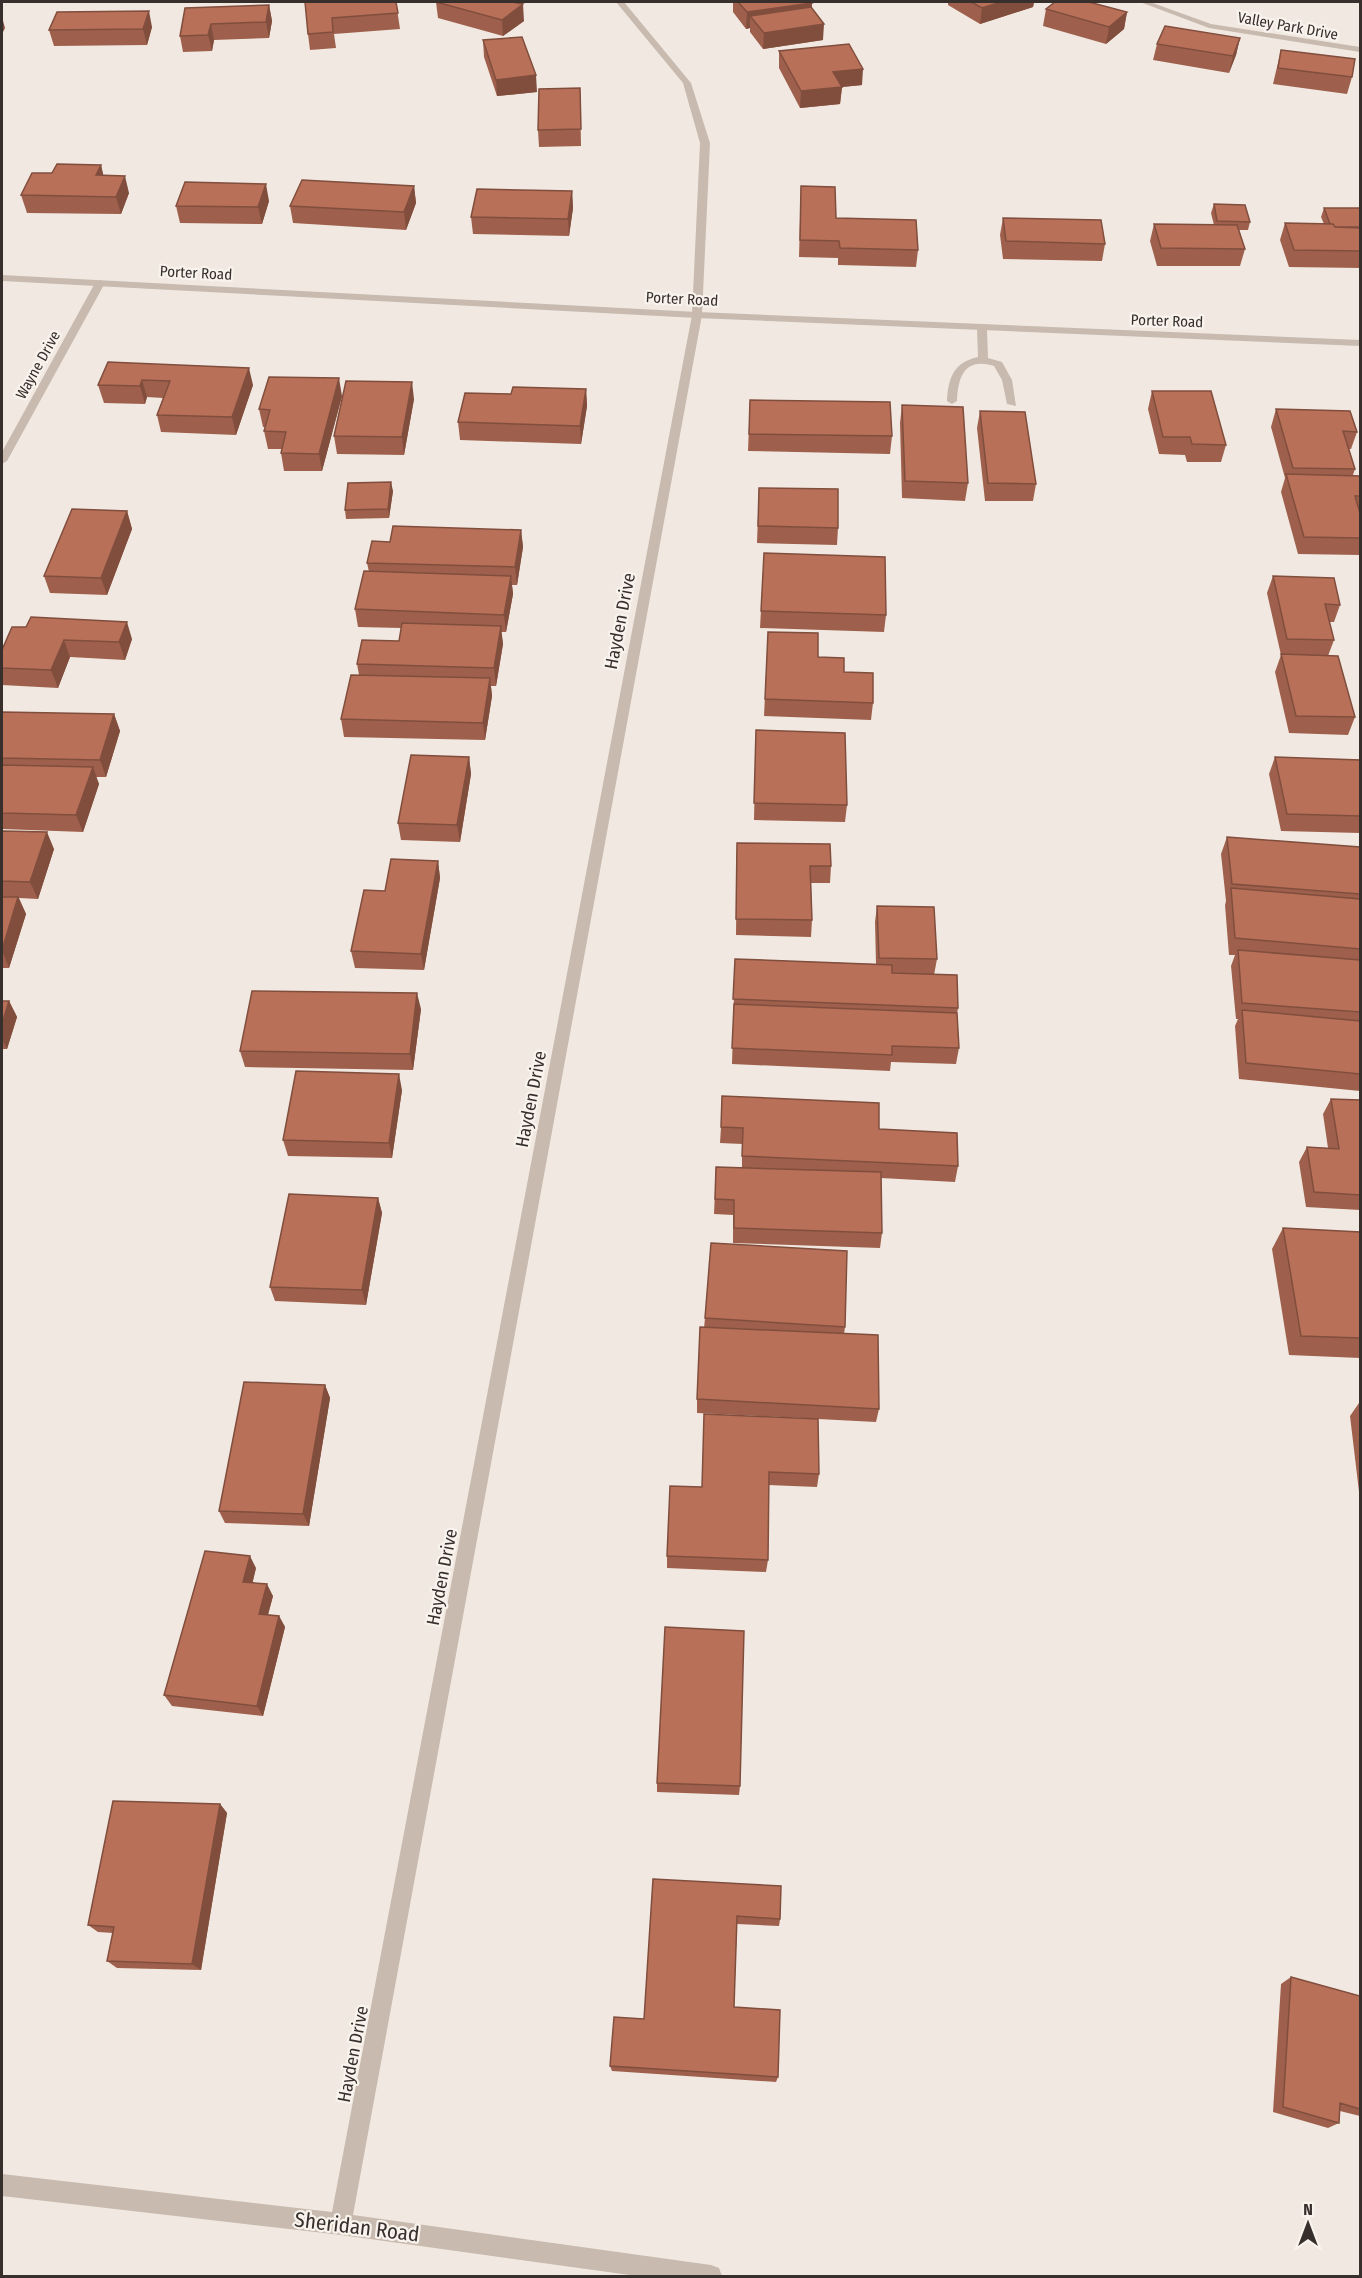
<svg xmlns="http://www.w3.org/2000/svg" width="1362" height="2278" viewBox="0 0 1362 2278" font-family="'Fira Sans Condensed',sans-serif">
  <style>
    .lines { fill: none; stroke-linecap: round; stroke-linejoin: round }
    .service { fill: #c8baae; fill-rule: evenodd }
    .minor { fill: #c8baae; fill-rule: evenodd }
    .tertiary { fill: #c8baae; fill-rule: evenodd }
    .wall { fill: #9e604c }
    .shaded-wall { fill: #814e3e }
    .building { fill: #b87058; stroke: #814e3e; stroke-width: 1.5 }
    .labels { text-anchor: middle; stroke-width: 4.5; stroke-linejoin: round; paint-order: stroke }
    .far-street-label { font-size: 15px; fill: #372f2b; stroke: #f8f3ed }
    .street-label { font-size: 18px; fill: #372f2b; stroke: #f8f3ed }
    .near-street-label { font-size: 21px; fill: #372f2b; stroke: #f8f3ed }
  </style>
  <rect width="100%" height="100%" fill="#f1e9e1"/>
  <g class="lines">
    <path class="service" d="M982,326L987,329L988,358L1002,362L1012,380L1016,406L1007,404L1002,380L994,366C965,357 958,376 957,401L952,404L947,401C948,378 954,362 978,357L977,329Z"/>
    <path class="minor" d="M616,2H624L691,83L710,143L702,315L353,2215L711,2265L719,2268L722,2276H637L341,2235L2,2196V2174L332,2212L692,315L700,143L683,83Z
      M1140,2H1150L1211,24L1360,47V52L1209,28Z
      M100,280L105,283L7,461L2,464V452L95,283Z"/>
    <path class="tertiary" d="M2,275L697,312L1360,340V346L697,318L2,281Z"/>
  </g>
  <path class="wall" d="M305,2H396L400,29L334,34L336,48L310,50L308,34Z
    M436,2L524,21L503,36L438,18Z
    M733,2H811L812,3V8L823,40L763,49L750,32V28L746,29L733,12Z
    M948,2H1034L1033,7L980,24L948,5Z
    M269,5L272,21L269,38L214,40L212,51L183,52L180,36L185,8Z
    M1046,9L1127,12L1124,29L1106,44L1043,26Z
    M152,27L147,45L54,46L49,30Z
    M1240,38L1236,55L1229,73L1153,60L1157,44Z
    M483,40L537,92L497,96L484,57Z
    M1281,50L1352,77L1347,94L1273,84Z
    M779,51L862,85L842,87L840,104L800,108L779,68Z
    M580,88L581,146L539,147L538,130Z
    M101,165L103,175L129,193L121,214L27,213L21,195L52,173Z
    M414,186L416,203L406,230L293,223L290,206Z
    M801,186L836,218L918,250L916,267L838,265V258L799,257Z
    M572,191L573,208L569,236L473,234L471,217Z
    M269,201L262,224L180,223L176,206Z
    M1214,204L1250,222L1248,230H1239L1245,249L1240,266H1157L1150,241L1154,224L1214,225L1211,213Z
    M1324,208H1360V268L1289,267L1280,240L1285,223L1324,224L1321,217Z
    M1003,218L1105,244L1102,261L1003,259L1000,235Z
    M108,362L253,385L236,435L161,432L157,415L163,398L147,397L145,404L104,403L98,385Z
    M586,389L587,406L581,444L460,440L458,422L511,394Z
    M1152,391L1226,445L1221,462H1187L1185,455L1159,454L1148,409Z
    M342,396L322,471H284L281,453L282,449H268L264,431L265,427H263L259,409Z
    M414,399L404,455L337,454L334,436Z
    M750,400L892,436L890,454L748,451Z
    M902,405L968,483L965,501L902,498L900,423Z
    M1276,409L1357,432L1351,449H1349L1355,469L1353,475L1360,476V555L1298,554L1281,492L1285,478L1271,427Z
    M980,411L1036,484L1033,501H985L977,428Z
    M759,488L838,528L837,545L757,543Z
    M393,491L389,518L346,519L345,510Z
    M127,511L132,529L107,595L50,593L44,576Z
    M521,530L523,547L517,585H512L513,594L506,632H501L503,644L496,686H491L492,696L485,740L344,737L341,719L359,675L357,664L399,641L401,628L358,627L355,609L369,572L367,563L390,542Z
    M764,553L886,615L884,632L760,628Z
    M1273,576L1340,605L1334,622H1329L1334,640L1328,656L1355,717L1348,735L1289,733L1275,672L1281,655L1267,593Z
    M12,627L132,639L125,660L70,657L58,688L2,685V650Z
    M768,632L844,672L873,703L871,720L764,716Z
    M2,712L114,714L120,731L106,777H96L99,784L83,832L2,829Z
    M756,730L847,805L845,822L754,820Z
    M469,757L471,774L460,842L401,840L398,823Z
    M1275,757L1360,760V833L1281,831L1269,774Z
    M2,831L54,849L38,899L19,898L26,914L9,968H2Z
    M1227,837L1360,847V1091L1239,1079L1235,1026L1238,1019H1236L1231,966L1235,955H1229L1225,905L1226,901L1221,854Z
    M737,843L831,866L830,883H811L812,920L811,937L736,935Z
    M438,861L440,878L424,970L355,968L351,951L385,891Z
    M877,906L937,959L934,975L958,1008L957,1014L959,1048L956,1064L891,1062L890,1071L732,1064L735,959L876,964L875,922Z
    M2,1001H9L17,1017L7,1049H2Z
    M421,1009L413,1070L245,1067L240,1051Z
    M402,1090L392,1158L288,1156L283,1140Z
    M1331,1099L1360,1100V1210L1306,1207L1299,1162L1307,1147L1328,1148L1323,1114Z
    M721,1127L879,1129L958,1166L955,1182L881,1178L882,1233L880,1248L733,1243V1215L714,1214L716,1167L742,1168V1144L720,1143Z
    M378,1198L382,1213L366,1305L275,1301L270,1287Z
    M1283,1228L1360,1232V1358L1289,1355L1272,1249Z
    M705,1318L845,1327L844,1334L879,1409L876,1422L818,1419L819,1474L817,1487L768,1485V1560L766,1572L667,1568V1556L702,1487L804,1418L697,1413V1399Z
    M325,1385L330,1398L309,1526L225,1523L219,1511Z
    M1359,1403H1360V1500L1350,1416Z
    M256,1568L252,1583L273,1596L268,1615L279,1616L285,1627L263,1716L172,1706L164,1695Z
    M657,1783L740,1786L739,1795L657,1792Z
    M220,1804L227,1813L201,1970L117,1968L107,1961L113,1933L98,1932L88,1925Z
    M653,1879L780,1919L779,1926L737,1924L734,2007L778,2077L776,2082L612,2071L610,2066L644,2019Z
    M1291,1977L1360,1996V2116L1340,2111L1339,2123L1328,2128L1273,2112L1281,1984Z"/>
  <path class="shaded-wall" d="M1001,2H1034L1033,7L980,24L982,8Z
    M812,3L811,19L750,16V28L746,29L747,12Z
    M523,4L524,21L503,36L502,20Z
    M269,5L272,21L269,38L266,22Z
    M149,11L152,27L147,45L143,29Z
    M1127,12L1124,29L1106,44L1109,27Z
    M2,17L5,28L2,34Z
    M211,24L214,40L212,51L208,35Z
    M824,24L823,40L763,49L764,33Z
    M1240,38L1236,55L1229,73L1233,56Z
    M863,69L862,85L842,87L840,104L800,108L801,91L833,72Z
    M536,75L537,92L497,96L496,80Z
    M101,165L105,182L96,175Z
    M125,176L129,193L121,214L116,197Z
    M266,184L269,201L262,224L258,207Z
    M414,186L416,203L406,230L404,212Z
    M572,191L573,208L569,236L568,219Z
    M249,368L253,385L236,435L232,417Z
    M339,378L342,396L322,471L319,454Z
    M142,380L147,397L145,404L140,386Z
    M412,382L414,399L404,455L402,437Z
    M586,389L587,406L581,444L580,426Z
    M391,482L393,491L389,518L388,509Z
    M127,511L132,529L107,595L101,578Z
    M521,530L523,547L517,585L515,567Z
    M511,576L513,594L506,632L504,615Z
    M127,622L132,639L125,660L119,642Z
    M501,626L503,644L496,686L494,668Z
    M64,640L70,657L58,688L51,670Z
    M490,678L492,696L485,740L483,723Z
    M114,714L120,731L106,777L100,760Z
    M469,757L471,774L460,842L457,825Z
    M93,767L99,784L83,832L76,815Z
    M47,832L54,849L38,899L30,882Z
    M438,861L440,878L424,970L421,954Z
    M18,897L26,914L9,968L2,950Z
    M417,993L421,1009L413,1070L410,1054Z
    M9,1001L17,1017L7,1049L2,1039V1024Z
    M399,1074L402,1090L392,1158L389,1143Z
    M378,1198L382,1213L366,1305L362,1290Z
    M325,1385L330,1398L309,1526L303,1514Z
    M250,1556L256,1568L250,1594L243,1582Z
    M267,1584L273,1596L265,1625L259,1614Z
    M279,1616L285,1627L263,1716L257,1706Z
    M220,1804L227,1813L201,1970L192,1964Z"/>
  <path class="building" d="M305,2H396L398,13L332,18L333,32L308,34Z
    M436,2H512L523,4L502,20Z
    M738,2H811L812,3L747,12Z
    M971,2H1001L982,8Z
    M1055,2H1089L1127,12L1109,27L1046,9Z
    M269,5L266,22L211,24L208,35L180,36L185,8Z
    M811,7L824,24L764,33L750,16Z
    M149,11L143,29L49,30L57,12Z
    M1165,26L1240,38L1233,56L1157,44Z
    M522,37L536,75L496,80L483,40Z
    M849,44L863,69L833,72L842,87L801,91L779,51Z
    M1281,50L1355,59L1352,77L1278,68Z
    M580,88L581,129L538,130L539,89Z
    M57,164L101,165L96,175L125,176L116,197L21,195L32,173H52Z
    M302,180L414,186L404,212L290,206Z
    M185,182L266,184L258,207L176,206Z
    M801,186L835,187L836,218L916,220L918,250L840,248L839,241L800,240Z
    M477,189L572,191L568,219L471,217Z
    M1214,204L1245,205L1250,222L1217,221Z
    M1324,208H1360V227H1335L1333,224H1330Z
    M1003,218L1101,220L1105,244L1006,241Z
    M1285,223L1333,224L1335,227L1360,228V251L1294,250Z
    M1154,224L1237,225L1245,249L1161,248Z
    M108,362L249,368L232,417L157,415L170,381L142,380L140,386L98,385Z
    M269,377L339,378L319,454L281,453L286,432L264,431L270,410L259,409Z
    M346,381L412,382L402,437L334,436Z
    M513,387L586,389L580,426L458,422L465,393L511,394Z
    M1152,391H1211L1226,445L1192,444L1190,437H1163Z
    M750,400L890,402L892,436L749,434Z
    M902,405L963,407L968,483L905,481Z
    M1276,409L1350,411L1357,432L1343,431L1355,469L1293,468Z
    M980,411L1025,412L1036,484L988,483Z
    M1286,474L1360,476V496H1355L1360,513V538L1304,537Z
    M391,482L388,509L345,510L348,483Z
    M759,488L838,489V528L758,526Z
    M72,509L127,511L101,578L44,576Z
    M393,526L521,530L515,567L367,563L372,541L390,542Z
    M764,553L885,557L886,615L761,611Z
    M364,571L511,576L504,615L355,609Z
    M1273,576L1334,578L1340,605L1325,604L1334,640L1287,639Z
    M31,617L127,622L119,642L64,640L51,670L2,668V650L12,627H26Z
    M402,623L501,626L494,668L357,664L362,640L399,641Z
    M768,632L818,633V657L844,658V672L873,673V703L765,699Z
    M1281,654L1338,656L1355,717L1296,716Z
    M351,675L490,678L483,723L341,719Z
    M2,712L114,714L100,760L2,758Z
    M756,730L845,733L847,805L754,803Z
    M411,755L469,757L457,825L398,823Z
    M1275,757L1360,760V816L1287,814Z
    M2,765L93,767L76,815L2,813Z
    M2,831L47,832L30,882L2,881Z
    M1227,837L1360,847V894L1232,884Z
    M737,843L830,844L831,866H810L812,920L736,919Z
    M391,859L438,861L421,954L351,951L364,890L385,891Z
    M1231,888L1360,899V949L1235,938Z
    M2,897H18L2,950Z
    M877,906L934,907L937,959L879,958Z
    M1238,950L1360,960V1012L1242,1003Z
    M735,959L892,965V973L957,975L958,1008L733,999Z
    M252,991L417,993L410,1054L240,1051Z
    M2,1001H9L2,1024Z
    M734,1004L957,1013L959,1048L892,1046V1055L732,1048Z
    M1242,1010L1360,1021V1074L1246,1063Z
    M296,1071L399,1074L389,1143L283,1140Z
    M722,1096L879,1103V1129L957,1133L958,1166L742,1156L743,1128L721,1127Z
    M1331,1099L1360,1100V1195L1314,1192L1307,1147L1339,1149Z
    M716,1167L881,1172L882,1233L734,1228V1200L715,1199Z
    M289,1194L378,1198L362,1290L270,1287Z
    M1283,1228L1360,1232V1338L1301,1336Z
    M711,1243L847,1251L845,1327L705,1318Z
    M700,1327L878,1335L879,1409L697,1399Z
    M244,1382L325,1385L303,1514L219,1511Z
    M704,1414L818,1419L819,1474L769,1472L768,1560L667,1556L670,1486L702,1487Z
    M205,1551L250,1556L243,1582L267,1584L259,1614L279,1616L257,1706L164,1695Z
    M665,1627L744,1631L740,1786L657,1783Z
    M113,1801L220,1804L192,1964L107,1961L114,1927L88,1925Z
    M653,1879L781,1886L780,1919L737,1916L734,2007L780,2010L778,2077L610,2066L614,2017L644,2019Z
    M1291,1977L1360,1996V2109L1340,2103L1339,2123L1283,2107Z"/>
  <g class="labels">
    <g class="far-street-label">
      <text transform="translate(1288 26) rotate(10)" y="5">Valley Park Drive</text>
      <text transform="translate(196 273) rotate(3)" y="5">Porter Road</text>
      <text transform="translate(682 299) rotate(3)" y="5">Porter Road</text>
      <text transform="translate(1167 321) rotate(2)" y="5">Porter Road</text>
      <text transform="translate(38 365) rotate(-61)" y="5">Wayne Drive</text>
    </g>
    <g class="street-label">
      <text transform="translate(620 621) rotate(-79)" y="6">Hayden Drive</text>
      <text transform="translate(531 1099) rotate(-79)" y="6">Hayden Drive</text>
      <text transform="translate(442 1577) rotate(-79)" y="6">Hayden Drive</text>
      <text transform="translate(353 2054) rotate(-79)" y="6">Hayden Drive</text>
    </g>
    <g class="near-street-label">
      <text transform="translate(357 2227) rotate(7)" y="7">Sheridan Road</text>
    </g>
  </g>
  <rect width="1362" height="2278" fill="none" stroke="#372f2b" stroke-width="6"/>
  <g transform="translate(1308 2224)" stroke="#f8f3ed" stroke-width="4.5" paint-order="stroke">
  <path d="M0-4.5L10 22L0 15L-10 22Z" fill="#372f2b"/>
  <text y="-9" font-size="16" font-weight="bold" text-anchor="middle" fill="#372f2b">N</text>
  </g>
</svg>
